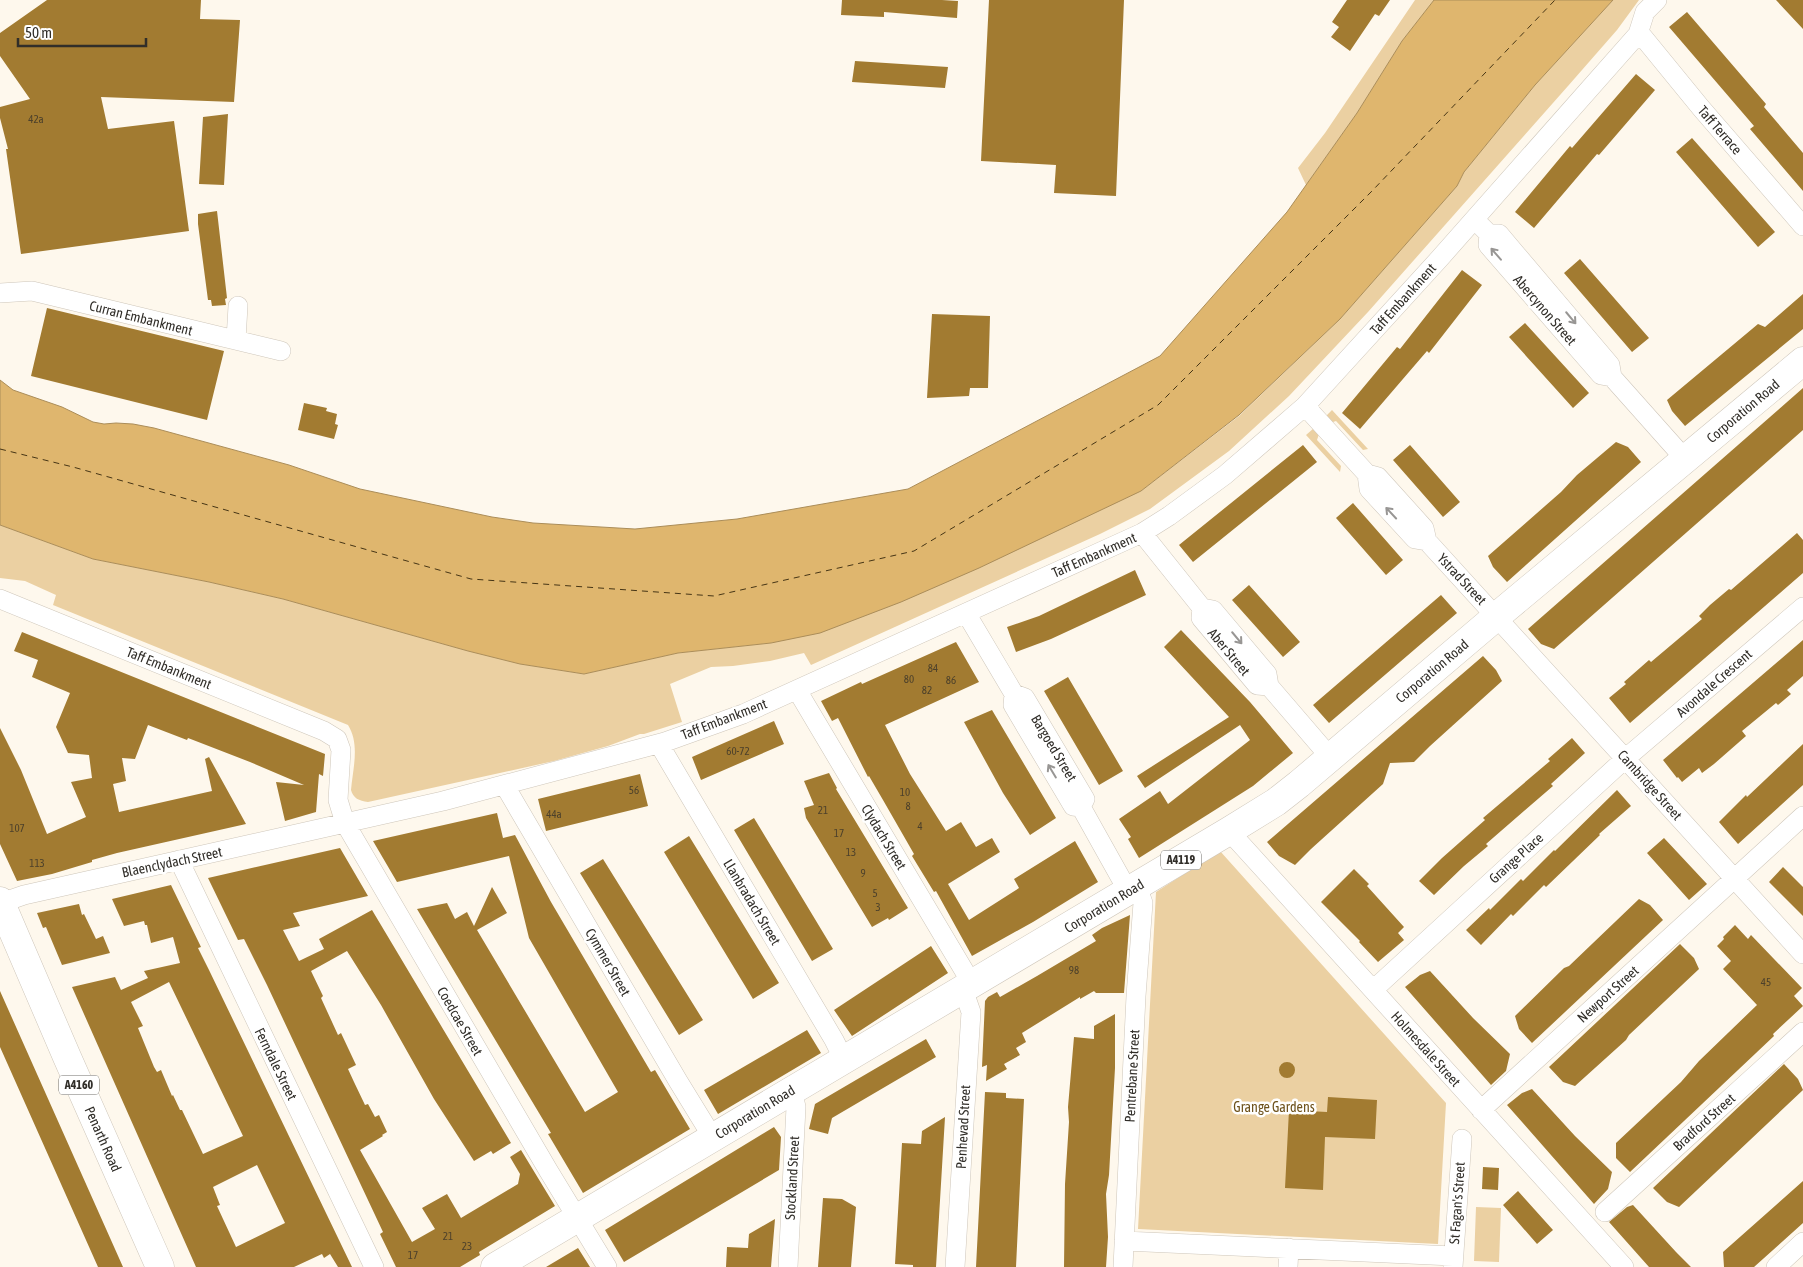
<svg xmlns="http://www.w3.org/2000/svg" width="1803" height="1267" viewBox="0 0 1803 1267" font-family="'Asap Condensed',sans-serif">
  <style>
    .green { fill: #ebd0a2 }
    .water { fill: #dfb66e; stroke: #ab8d59 }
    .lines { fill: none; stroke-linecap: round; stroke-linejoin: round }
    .ferry { stroke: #463515; stroke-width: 1; stroke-dasharray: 6 5; stroke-linecap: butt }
    .building { fill: #a27b31; fill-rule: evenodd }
    .street-casing { stroke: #cec6ba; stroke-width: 20 }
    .primary-casing { stroke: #cec6ba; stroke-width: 29 }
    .street { stroke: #fff; stroke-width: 19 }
    .primary { stroke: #fff; stroke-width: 28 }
    .oneway { stroke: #989694 }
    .labels { text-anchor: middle; stroke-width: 5; stroke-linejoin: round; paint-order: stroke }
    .number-label { font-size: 11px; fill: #4d412b }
    .shield { fill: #fff; stroke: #6f6d69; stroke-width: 1 }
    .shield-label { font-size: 12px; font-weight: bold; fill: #312e29 }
    .street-label { font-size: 14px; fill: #312e29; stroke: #fff }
    .park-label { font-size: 14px; fill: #6e521c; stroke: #fff }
  </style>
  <rect width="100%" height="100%" fill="#fef8ed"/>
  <path class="green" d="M1415,0H1434L1402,41L1357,113L1306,185L1298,168L1325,133Z
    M1613,0H1639L1617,30L1568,86L1368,312L1289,396L1229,451L1150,509L1100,534L811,665L804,653L770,661L733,666L711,667L670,684L682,722L644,734H640L608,746L554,761L368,802C359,801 353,798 351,790C353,768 360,744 348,725L53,605L56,595L25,581L0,578V525L93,559L209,582L283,599L468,651L520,664L584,674L678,653L771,643L1141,491L1239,416L1340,319L1457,186L1464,172L1535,85Z
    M1332,410L1368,449L1363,450L1336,421L1330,423L1325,417Z
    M1314,428L1319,434L1317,440L1341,466L1340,472L1306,435Z
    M1220,851L1446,1103L1438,1244L1138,1229L1156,892Z
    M1476,1207L1501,1208L1499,1262L1474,1261Z"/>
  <path class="water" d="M1434,0H1613L1535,85L1464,172L1457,186L1340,319L1239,415L1141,491L979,568L901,602L820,633L771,643L678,653L584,674L520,664L468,651L283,599L209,582L93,559L0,525V380L13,390L62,407L93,422L104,424L116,423L133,424L154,428L289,465L360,489L492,517L533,523L635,529L737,519L908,489L1160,356L1287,212L1357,113L1402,41Z"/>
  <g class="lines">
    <path class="ferry" d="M0,449L73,467L471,579L714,596L914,551L1158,405L1372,191L1555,0"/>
  </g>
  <path class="building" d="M47,0H201L200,19L240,20L234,102L101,97L108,129L174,121L189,231L21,254L6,149H8L0,118V107L30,99L0,56V33Z
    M842,0H942L958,1L957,18L884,12V17L841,15Z
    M989,0H1124L1116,196L1054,193L1056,165L981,161Z
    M1347,0H1390L1379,16L1375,14L1350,51L1331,37L1339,27L1332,22Z
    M1776,0H1803V29Z
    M1687,12L1766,104L1764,107L1803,153V191L1750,129L1754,126L1669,27Z
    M855,61L948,67L945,88L852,82Z
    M1636,74L1655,90L1599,155L1597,154L1534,228L1515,212L1570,146L1572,148Z
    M228,114L224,185L199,184L203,117Z
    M1692,138L1775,232L1758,247L1676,152Z
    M217,211L227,298L225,299L226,305L212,306L211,300H208L198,224V214Z
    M1580,259L1649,338L1632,352L1564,273Z
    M1462,270L1482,285L1429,353L1427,351L1360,429L1342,413L1397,347L1400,349Z
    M1803,294V329L1685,426L1672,411L1667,400L1758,324L1765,327Z
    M47,308L224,351L207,420L31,376Z
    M932,314L990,316L988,388H970L969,396L927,398Z
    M1525,323L1589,393L1573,408L1509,337Z
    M1803,388V430L1554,649L1541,644L1528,629Z
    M304,403L327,408L326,411L337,414L335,424L338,425L334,439L298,430Z
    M1616,442L1628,447L1641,462L1507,582L1493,567L1488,556L1561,492L1577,475Z
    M1303,445L1317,462L1193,562L1179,545Z
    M1410,445L1460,502L1443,517L1393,460Z
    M1353,503L1403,560L1386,575L1336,518Z
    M1797,533L1803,540V573L1630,723L1609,698L1626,684L1624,682L1649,660L1651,662L1702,619L1699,616L1710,605L1729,589L1731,590Z
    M1135,570L1146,595L1051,639L1016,652L1007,627L1039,616Z
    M1249,585L1300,642L1283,657L1232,600Z
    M1441,595L1457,613L1329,723L1313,705Z
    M1181,630L1250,702L1293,753L1253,786L1139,858L1128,839L1131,837L1119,819L1160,791L1168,804L1250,740L1240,725L1145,788L1137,776L1229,717L1164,647Z
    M22,632L325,754L323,776L319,774L316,812L285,821L276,782L304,785L250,762L188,738L187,740L148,725L135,759L122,758L126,781L113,784L119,812L212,791L205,759L209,757L246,824L117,853L92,860V862L52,874L17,881L0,844V728L21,770L47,834L86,817L71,782L92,778L89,755L68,753L56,727L70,693L32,677L38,660L14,651Z
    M1803,640V676L1787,690L1791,694L1778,705L1776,703L1742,731L1746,736L1714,764L1702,773L1699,768L1682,782L1678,777L1677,778L1663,760Z
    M956,642L979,682L885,725L910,774L946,831L961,822L976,847L992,838L1000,852L948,884L969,920L1019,888L1014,879L1075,841L1098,882L1033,922L972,956L936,891L934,892L912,856L914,854L883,800L869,776L868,777L838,718L832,721L821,701L861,682L862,684Z
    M1483,656L1496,670L1502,681L1430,746L1414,762L1390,763L1383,784L1311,849L1295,865L1279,856L1267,842Z
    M1068,677L1123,771L1099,785L1044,691Z
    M992,710L1056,818L1030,835L1003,793L964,722Z
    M774,721L784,744L701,780L692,757Z
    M1572,738L1585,753L1551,784L1553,786L1486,844L1488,846L1464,866L1434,895L1419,881L1442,858L1485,820L1483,818L1550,761L1548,759Z
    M1803,744V785L1738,844L1719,822L1746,795L1747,797Z
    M829,773L837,788L836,789L908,908L889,920L888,918L872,927L806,818L804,808L814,805L804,781Z
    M640,774L648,806L546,831L538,799Z
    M1617,790L1631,806L1599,834L1600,835L1546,887L1544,885L1513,916L1511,914L1481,945L1466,930L1489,908L1490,910L1521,879L1523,881L1554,850L1555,851Z
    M497,813L503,838L515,835L551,902L651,1072L655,1070L690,1129L583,1193L548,1134L551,1133L539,1113L417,909L447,903L455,919L467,912L474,926L492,887L507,913L477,930L585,1112L618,1092L529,938L509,856L397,882L373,841Z
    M754,818L833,949L812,961L734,830Z
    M689,836L779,983L753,999L664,852Z
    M1664,838L1707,884L1689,900L1647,853Z
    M340,848L368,896L293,913L300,926L283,930L299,961L324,949L319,939L372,910L511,1143L493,1154L491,1151L474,1161L434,1099L381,1005L347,951L311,971L323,996L321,998L338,1035L341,1033L356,1065L348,1069L354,1082L365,1105L368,1104L375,1117L379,1115L387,1132L382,1135L383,1136L360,1150L412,1242L435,1229L422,1208L447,1194L461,1218L518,1184L520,1174L510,1157L521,1150L555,1206L479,1252L480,1255L460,1267H396L380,1234L383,1232L267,985L244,939L238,940L208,878Z
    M603,859L703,1020L679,1035L580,873Z
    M1783,867L1803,887V916L1769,882Z
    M1354,869L1369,884L1367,886L1404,927L1398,933L1404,940L1378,962L1359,942L1360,941L1321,902Z
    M171,885L201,947L198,948L209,970L352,1267H338L330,1254L324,1258L322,1254L294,1267H196L72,987L115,977L121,990L148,978L144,971L180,963L173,937L151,943L147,925H145L144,921L124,926L112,899ZM169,982L243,1136L203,1154L182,1110H180L173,1095L172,1096L161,1070L157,1072L154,1067L138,1028L143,1026L131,1002ZM257,1165L285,1223L236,1247L217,1206L220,1205L213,1187Z
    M1639,899L1650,905L1663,920L1532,1043L1519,1029L1515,1016L1564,968L1569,966Z
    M79,904L82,915L84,914L96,939L103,936L110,953L62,965L46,927L43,928L37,913Z
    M1130,915L1124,993H1096L1094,991L1080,999V997L1022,1033L1026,1042L1016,1048L1020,1055L1004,1064L1007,1069L986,1081L987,1065L982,1067L985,1001L988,997L997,992L1000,997L1037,976L1096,941L1092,935L1102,928Z
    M1735,925L1748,939L1751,935L1802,988L1794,996L1803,1006L1773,1034L1774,1036L1630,1172L1616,1158V1143L1681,1082L1699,1061L1757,1005L1723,969L1731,961L1717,946L1724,939L1723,937Z
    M1680,944L1694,958L1699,969L1629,1035L1626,1040L1575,1086L1563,1082L1549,1067Z
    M931,946L948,973L852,1036L834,1010Z
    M1430,971L1473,1018L1510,1054L1506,1071L1491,1085L1405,987L1420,975Z
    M0,991L123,1267H98L0,1047Z
    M1115,1014V1068L1109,1175L1106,1194L1108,1237L1106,1267H1064L1065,1184L1069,1122L1068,1107L1074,1037L1094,1039V1026Z
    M807,1030L821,1053L718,1114L704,1090Z
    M926,1039L936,1057L832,1118L828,1134L809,1129L815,1104Z
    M1279 1070a8 8 0 1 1 16 0a8 8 0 1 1-16 0Z
    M1784,1064L1798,1079L1803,1090L1679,1207L1667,1202L1653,1188Z
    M1532,1089L1575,1136L1612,1172L1608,1189L1594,1204L1507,1105L1522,1093Z
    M985,1092L1006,1093V1098L1024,1099L1016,1267H976Z
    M1328,1097L1377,1100L1375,1139L1325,1137L1323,1190L1285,1188L1289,1110L1327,1112Z
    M945,1117L936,1267H913V1265L895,1264L902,1143L921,1144L922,1131Z
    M774,1127L781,1137L779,1170L624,1262L605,1230Z
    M1483,1167L1499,1168L1498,1190L1482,1189Z
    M1803,1181V1223L1754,1267H1724L1723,1252Z
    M1518,1191L1553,1230L1537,1244L1503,1205Z
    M823,1198L842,1199L856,1207L851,1267H818Z
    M1633,1205L1676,1252L1691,1267H1649L1609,1222L1627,1207Z
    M775,1219L771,1267H726L727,1247L748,1248L749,1234Z
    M578,1248L590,1267H546Z"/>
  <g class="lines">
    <g class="street-casing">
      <path id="street" d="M1638,34L1643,37L1701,108L1803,226
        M1481,226L1489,234L1488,245L1601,375L1612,377
        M1489,234H1499L1610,365L1612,377L1685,459
        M0,293L32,291L281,351
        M236,340L238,306
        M1305,406L1367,474L1378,477L1424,528L1427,541L1803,954
        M1367,474L1369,489L1415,539L1427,541
        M1142,533L1202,608L1213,610L1267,674L1269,686L1330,757
        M0,599L324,731L337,739L341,750L338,800L345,823L548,1170L607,1267
        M1202,608L1201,618L1257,685L1269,686
        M966,613L1014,694L1013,705L1073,806L1081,807
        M797,690L972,984
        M1014,694L1025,698L1085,799L1081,807
        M659,744L834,1040L844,1060
        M505,786L678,1081L713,1138
        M1081,807L1128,891
        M1229,831L1624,1267
        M179,860L374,1267
        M1,903L24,895L443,801L665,742L743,714L1142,533L1169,516L1225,475L1305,406L1440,258L1638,34L1645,12L1657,0
        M1373,990L1626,758L1803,607
        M1481,1110L1803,816
        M1605,1212L1803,1032
        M1124,1241L1453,1256
        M788,1267L796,1107L792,1090
        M955,1267L971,1012L963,989
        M1123,1267L1136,996L1143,903L1137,886
        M1288,1267L1289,1248
        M1453,1267L1462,1139
        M1776,1267L1803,1242"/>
    </g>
    <g class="primary-casing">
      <path id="primary" d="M0,901L67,1057L160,1267
        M495,1267L1229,831L1276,802L1299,784L1497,616L1803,361"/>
    </g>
    <use href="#street" class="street"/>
    <use href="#primary" class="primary"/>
  </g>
  <defs><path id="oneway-shaft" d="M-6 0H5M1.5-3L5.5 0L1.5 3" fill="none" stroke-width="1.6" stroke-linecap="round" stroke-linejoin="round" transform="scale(1.25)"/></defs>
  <g class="oneway">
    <use href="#oneway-shaft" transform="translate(1496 254) rotate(-131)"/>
    <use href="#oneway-shaft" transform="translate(1571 318) rotate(50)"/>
    <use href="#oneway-shaft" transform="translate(1391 513) rotate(-133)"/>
    <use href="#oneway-shaft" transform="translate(1237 638) rotate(50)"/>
    <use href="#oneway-shaft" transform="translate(1052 771) rotate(-121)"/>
  </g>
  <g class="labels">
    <g class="number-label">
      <text x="36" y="123">42a</text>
      <text x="933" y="672">84</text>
      <text x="909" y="683">80</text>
      <text x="951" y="684">86</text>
      <text x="927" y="694">82</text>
      <text x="738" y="755">60-72</text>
      <text x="634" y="794">56</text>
      <text x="905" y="796">10</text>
      <text x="908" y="810">8</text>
      <text x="823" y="814">21</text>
      <text x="554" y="818">44a</text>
      <text x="920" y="830">4</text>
      <text x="17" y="832">107</text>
      <text x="839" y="837">17</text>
      <text x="851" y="856">13</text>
      <text x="37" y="867">113</text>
      <text x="863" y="877">9</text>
      <text x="875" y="897">5</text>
      <text x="878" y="911">3</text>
      <text x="1074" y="974">98</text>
      <text x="1766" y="986">45</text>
      <text x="448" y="1240">21</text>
      <text x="467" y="1250">23</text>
      <text x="413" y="1259">17</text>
    </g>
    <g class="shield">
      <rect x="1161" y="850.5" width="40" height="19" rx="4"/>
      <rect x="59" y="1075.5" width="40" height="19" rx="4"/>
    </g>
    <g class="shield-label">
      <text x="1181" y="864">A4119</text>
      <text x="79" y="1089">A4160</text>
    </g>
    <g class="street-label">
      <text transform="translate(1720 130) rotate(49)" y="5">Taff Terrace</text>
      <text transform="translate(1403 299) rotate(-48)" y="5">Taff Embankment</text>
      <text transform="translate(1545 310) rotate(49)" y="5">Abercynon Street</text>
      <text transform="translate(141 318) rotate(14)" y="5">Curran Embankment</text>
      <text transform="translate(1743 411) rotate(-40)" y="5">Corporation Road</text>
      <text transform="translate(1094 555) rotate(-24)" y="5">Taff Embankment</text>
      <text transform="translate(1462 579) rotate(47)" y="5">Ystrad Street</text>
      <text transform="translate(1229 652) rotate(50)" y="5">Aber Street</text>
      <text transform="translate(169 668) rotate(22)" y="5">Taff Embankment</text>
      <text transform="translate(1432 671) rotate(-40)" y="5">Corporation Road</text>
      <text transform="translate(1714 683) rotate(-41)" y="5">Avondale Crescent</text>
      <text transform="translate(724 719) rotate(-21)" y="5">Taff Embankment</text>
      <text transform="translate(1054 748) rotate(59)" y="5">Bargoed Street</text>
      <text transform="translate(1650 785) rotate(48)" y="5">Cambridge Street</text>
      <text transform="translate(884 837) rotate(59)" y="5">Clydach Street</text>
      <text transform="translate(1516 858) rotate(-42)" y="5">Grange Place</text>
      <text transform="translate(172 862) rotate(-12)" y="5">Blaenclydach Street</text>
      <text transform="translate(752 902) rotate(59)" y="5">Llanbradach Street</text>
      <text transform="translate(1104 906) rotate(-31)" y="5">Corporation Road</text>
      <text transform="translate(608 962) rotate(60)" y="5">Cymmer Street</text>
      <text transform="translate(1608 994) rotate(-42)" y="5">Newport Street</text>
      <text transform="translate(460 1021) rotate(60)" y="5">Coedcae Street</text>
      <text transform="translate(1426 1049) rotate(48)" y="5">Holmesdale Street</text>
      <text transform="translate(276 1064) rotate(64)" y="5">Ferndale Street</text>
      <text transform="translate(1132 1076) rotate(-87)" y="5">Pentrebane Street</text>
      <text transform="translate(755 1112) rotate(-31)" y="5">Corporation Road</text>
      <text transform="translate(1704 1122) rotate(-42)" y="5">Bradford Street</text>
      <text transform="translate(963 1127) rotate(-87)" y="5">Penhevad Street</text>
      <text transform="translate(103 1139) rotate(66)" y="5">Penarth Road</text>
      <text transform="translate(792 1178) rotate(-87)" y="5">Stockland Street</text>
      <text transform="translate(1457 1203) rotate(-86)" y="5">St Fagan's Street</text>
    </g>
    <g class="park-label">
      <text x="1274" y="1112">Grange Gardens</text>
    </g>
  </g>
  <path d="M18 38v8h128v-8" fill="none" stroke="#312e29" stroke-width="2.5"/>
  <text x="25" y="38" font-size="15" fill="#312e29" stroke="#ffffff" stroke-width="4" paint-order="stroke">50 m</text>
</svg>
